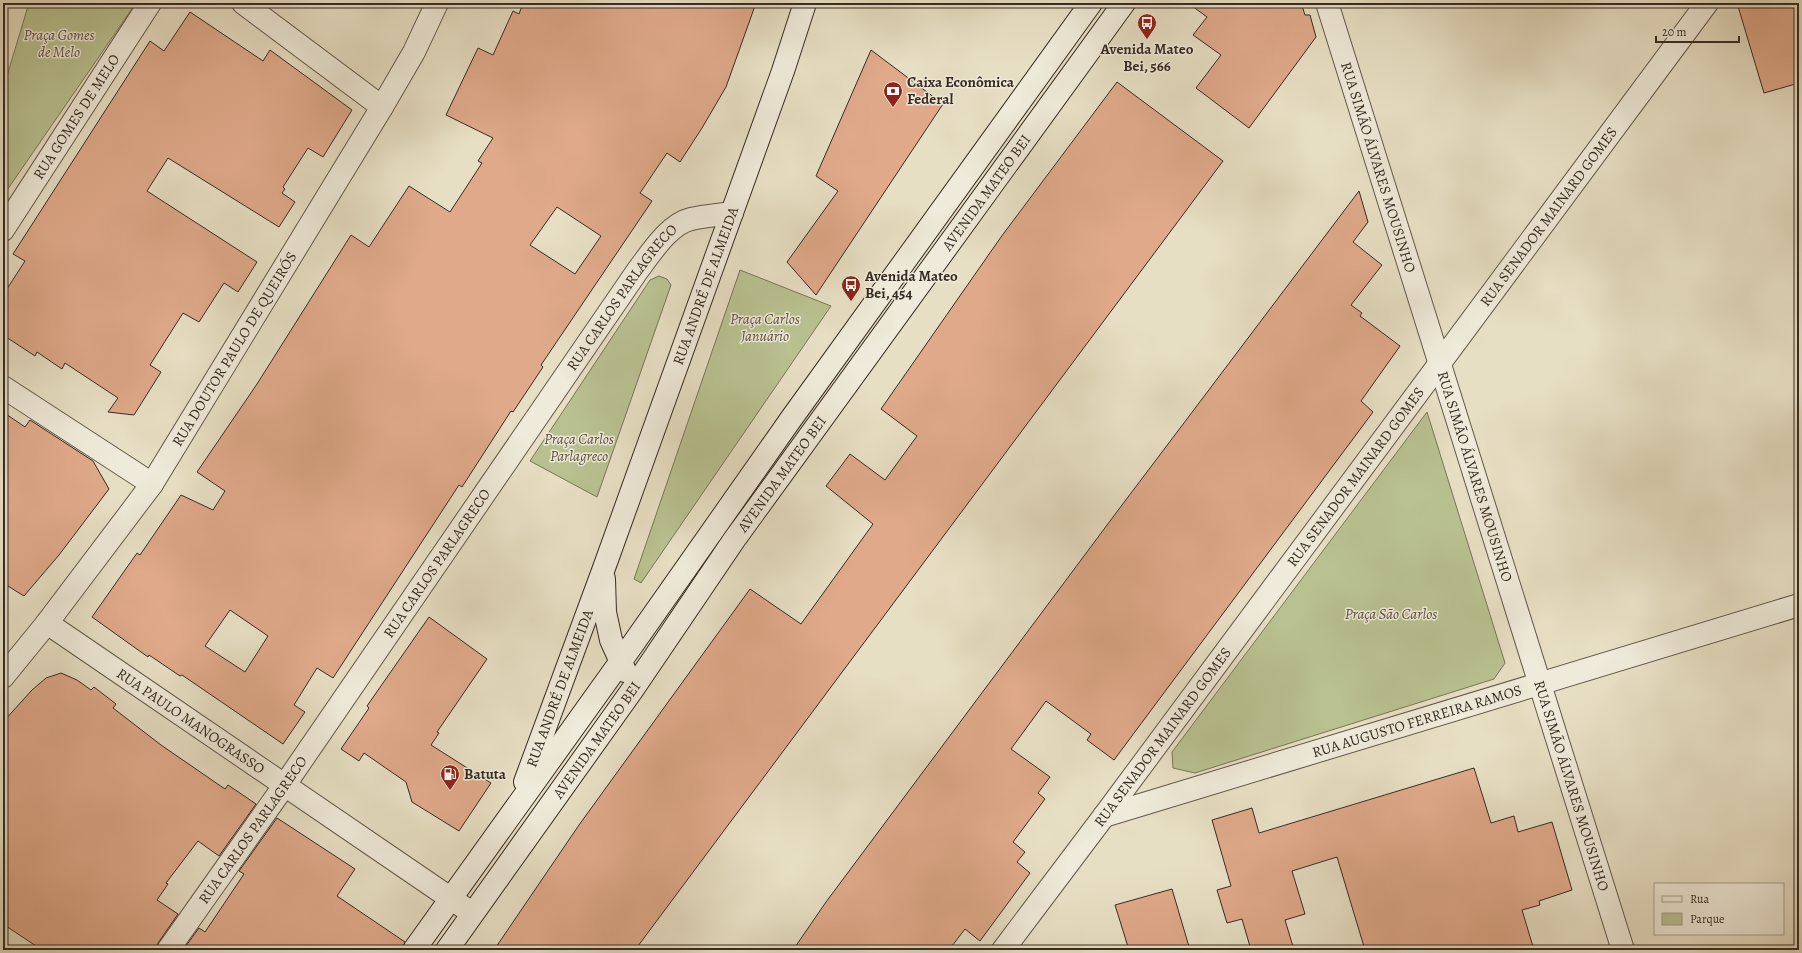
<svg xmlns="http://www.w3.org/2000/svg" width="1802" height="953" viewBox="0 0 1802 953" font-family="Alegreya,serif">
  <style>
    .green { fill: #b9c191; stroke: #78765a }
    .building { fill: #dfa98a; stroke: #362b23; fill-rule: evenodd }
    .lines { fill: none; stroke-linecap: round; stroke-linejoin: round }
    .minor-casing { stroke: #62584b; stroke-width: 24 }
    .secondary-casing { stroke: #362b23; stroke-width: 24 }
    .minor { stroke: #efead9; stroke-width: 22 }
    .secondary { stroke: #efead9; stroke-width: 22 }
    .labels { text-anchor: middle; stroke-width: 3; stroke-linejoin: round; paint-order: stroke }
    .park-label { font-size: 15px; font-style: italic; fill: #57503e; stroke: #efead9 }
    .poi-label { font-size: 15px; font-weight: bold; fill: #362b23; stroke: #efead9; text-anchor: start }
    .street-label { font-size: 15px; fill: #362b23; stroke: #efead9 }
  </style>
  <rect width="100%" height="100%" fill="#e7dfc4"/>
  <filter id="stains"><feTurbulence type="fractalNoise" baseFrequency=".005" numOctaves="4"/><feColorMatrix values="0 0 0 0 .2 0 0 0 0 .09 0 0 0 0 .02 0 0 0 .5 -.17"/></filter>
  <radialGradient id="worn" r=".72"><stop offset=".6" stop-color="#630" stop-opacity="0"/><stop offset="1" stop-color="#630" stop-opacity=".3"/></radialGradient>
  <path class="green" d="M29,3H136L3,196V89Z
    M740,270L831,306L641,583L634,579Z
    M659,276L667,279L671,285L597,497L530,461L650,280Z
    M1427,412L1505,663L1494,679L1195,773L1173,768L1172,752Z"/>
  <path class="building" d="M523,3H756L726,87L702,128L680,162L667,153L640,193L652,201L541,365L543,367L513,412L511,411L462,487L459,485L333,678L317,668L294,705L305,712L283,744L182,675L180,676L149,655L148,657L92,617L137,553L140,555L181,495L213,510L225,491L197,472L257,384L351,235L369,247L409,186L450,212L482,163L478,161L493,138L446,115L478,48L493,55L513,11L519,14ZM557,207L601,236L575,274L530,245ZM230,610L268,636L245,672L205,646Z
    M1188,3H1301L1305,15H1310L1316,37L1249,128L1196,88L1221,55L1193,35L1207,17Z
    M1737,3H1799V83L1764,93Z
    M190,12L263,61L270,50L352,110L323,157L308,148L283,187L285,189L282,193L295,202L279,227L168,158L147,191L257,262L238,292L224,283L199,322L183,313L150,365L161,372L134,415L108,412L118,398L65,363L62,369L37,352L35,356L3,335V295L25,261L13,254L150,41L164,51Z
    M871,50L943,104L816,295L787,262L838,191L816,176Z
    M1117,82L1223,161L635,950H494L579,825L750,589L801,624L873,524L826,486L850,454L885,480L917,436L881,409L1001,237Z
    M1359,191L1368,222L1353,242L1382,265L1351,305L1362,313L1360,316L1400,346L1361,401L1373,412L1114,760L1087,740L1091,734L1046,701L1011,749L1050,777L1038,793L1045,799L1013,842L1025,852L1017,862L1030,873L980,941L965,929L949,950H793L826,902L1119,509Z
    M3,412L25,427L30,420L93,461L109,489L59,555L24,596L3,583Z
    M429,617L487,659L437,732L439,733L431,745L491,783L459,831L412,802L406,782L364,753L359,761L341,749L369,708L367,706Z
    M61,673L77,680L91,690L94,687L116,704L113,708L161,745L225,789L228,785L256,804L219,856L198,841L166,883L168,884L157,900L178,914L158,943L156,950H42L3,924V722L32,690L46,678Z
    M1474,768L1491,823L1514,816L1518,832L1552,822L1572,890L1539,901L1540,905L1522,910L1534,950H1365L1337,857L1292,871L1305,914L1285,920L1294,950H1251L1242,919L1227,923L1217,890L1231,886L1212,820L1252,808L1259,833Z
    M277,818L355,869L337,896L405,942L402,950H183L199,928L205,932L244,874L239,871Z
    M1172,889L1190,950H1129L1115,905Z"/>
  <g class="lines">
    <g class="minor-casing">
      <g id="minor">
        <path d="M243,3L382,107"/>
        <path id="s1" d="M1327,3L1623,950"/>
        <path id="s2" d="M3,230L150,3"/>
        <path d="M3,387L152,484"/>
        <path id="s3" d="M47,623L472,913"/>
        <path id="s4" d="M3,677L47,623L152,484L382,107L414,52L437,3"/>
        <path id="s5" d="M1104,816L1799,605"/>
        <path id="s6" d="M168,950L284,786L638,270C651,253 669,224 691,219C704,216 718,215 732,213"/>
        <path id="s7" d="M1003,950L1104,816L1707,3"/>
      </g>
    </g>
    <g class="secondary-casing">
      <g id="secondary">
        <path d="M604,579L605,612L611,640L625,671"/>
        <path id="s8" d="M525,782L604,568L783,71L805,3"/>
        <path d="M414,950L621,661L791,419L1091,3"/>
        <path id="s9" d="M447,950L633,689L734,540L1124,3"/>
      </g>
    </g>
    <use href="#minor" class="minor"/>
    <use href="#secondary" class="secondary"/>
  </g>
  <defs>
    <g id="bus-pin" transform="scale(1)"><path d="M0 17L-7.5 6A9.5 9.5 0 1 1 7.5 6Z" fill="#8f2418" stroke="#efead9"/><path d="M-5-6H5V4H4V6H2V4H-2V6H-4V4H-5ZM-3.5-4V0h7V-4ZM-3.5 1.2v1.5H-2V1.2ZM2 1.2v1.5H3.5V1.2Z" fill="#fff"/></g>
    <g id="bank-pin" transform="scale(1)"><path d="M0 17L-7.5 6A9.5 9.5 0 1 1 7.5 6Z" fill="#8f2418" stroke="#efead9"/><path d="M-6-4H6V4H-6ZM0-2.3a2.3 2.3 0 1 0 0 4.6a2.3 2.3 0 1 0 0-4.6Z" fill="#fff"/></g>
    <g id="fuel-pin" transform="scale(1)"><path d="M0 17L-7.5 6A9.5 9.5 0 1 1 7.5 6Z" fill="#8f2418" stroke="#efead9"/><path d="M-5.5-6h7V0h2V4h1.3V-2.5L3-4.5l.8-.8L6-3V5H2.5V1h-1V6h-7ZM-4.2-4.7v3.2H.2V-4.7Z" fill="#fff"/></g>
  </defs>
  <g fill-rule="evenodd">
    <use href="#bus-pin" x="1147" y="23"/>
    <use href="#bank-pin" x="893" y="91"/>
    <use href="#bus-pin" x="851" y="285"/>
    <use href="#fuel-pin" x="450" y="774"/>
  </g>
  <g class="labels">
    <g class="park-label">
      <text x="59" y="40">Praça Gomes<tspan x="59" dy="17">de Melo</tspan></text>
      <text x="765" y="324">Praça Carlos<tspan x="765" dy="17">Januário</tspan></text>
      <text x="579" y="444">Praça Carlos<tspan x="579" dy="17">Parlagreco</tspan></text>
      <text x="1391" y="619">Praça São Carlos</text>
    </g>
    <g class="poi-label">
      <text x="1147" y="54" text-anchor="middle">Avenida Mateo<tspan x="1147" dy="17">Bei, 566</tspan></text>
      <text x="907" y="87">Caixa Econômica<tspan x="907" dy="17">Federal</tspan></text>
      <text x="865" y="281">Avenida Mateo<tspan x="865" dy="17">Bei, 454</tspan></text>
      <text x="464" y="779">Batuta</text>
    </g>
    <g class="street-label">
      <text dy="5" stroke="none"><textPath href="#s2" startOffset="135">RUA GOMES DE MELO</textPath></text>
      <text dy="5" stroke="none"><textPath href="#s1" startOffset="172">RUA SIMÃO ÁLVARES MOUSINHO</textPath></text>
      <text dy="5" stroke="none"><textPath href="#s9" startOffset="930">AVENIDA MATEO BEI</textPath></text>
      <text dy="5" stroke="none"><textPath href="#s7" startOffset="914">RUA SENADOR MAINARD GOMES</textPath></text>
      <text dy="5" stroke="none"><textPath href="#s8" startOffset="528">RUA ANDRÉ DE ALMEIDA</textPath></text>
      <text dy="5" stroke="none"><textPath href="#s6" startOffset="795">RUA CARLOS PARLAGRECO</textPath></text>
      <text dy="5" stroke="none"><textPath href="#s4" startOffset="402">RUA DOUTOR PAULO DE QUEIRÓS</textPath></text>
      <text dy="5" stroke="none"><textPath href="#s9" startOffset="582">AVENIDA MATEO BEI</textPath></text>
      <text dy="5" stroke="none"><textPath href="#s7" startOffset="590">RUA SENADOR MAINARD GOMES</textPath></text>
      <text dy="5" stroke="none"><textPath href="#s1" startOffset="496">RUA SIMÃO ÁLVARES MOUSINHO</textPath></text>
      <text dy="5" stroke="none"><textPath href="#s6" startOffset="471">RUA CARLOS PARLAGRECO</textPath></text>
      <text dy="5" stroke="none"><textPath href="#s8" startOffset="100">RUA ANDRÉ DE ALMEIDA</textPath></text>
      <text dy="5" stroke="none"><textPath href="#s5" startOffset="327">RUA AUGUSTO FERREIRA RAMOS</textPath></text>
      <text dy="5" stroke="none"><textPath href="#s3" startOffset="174">RUA PAULO MANOGRASSO</textPath></text>
      <text dy="5" stroke="none"><textPath href="#s7" startOffset="266">RUA SENADOR MAINARD GOMES</textPath></text>
      <text dy="5" stroke="none"><textPath href="#s9" startOffset="258">AVENIDA MATEO BEI</textPath></text>
      <text dy="5" stroke="none"><textPath href="#s1" startOffset="820">RUA SIMÃO ÁLVARES MOUSINHO</textPath></text>
      <text dy="5" stroke="none"><textPath href="#s6" startOffset="147">RUA CARLOS PARLAGRECO</textPath></text>
    </g>
  </g>
  <rect width="1802" height="953" fill="none" stroke="#e7dfc4" stroke-width="16"/>
  <rect x="4" y="4" width="1794" height="945" fill="none" stroke="#362b23" stroke-width="2"/>
  <rect x="8" y="8" width="1786" height="937" fill="none" stroke="#362b23"/>
  <rect x="1654" y="883" width="130" height="52" fill="#efead9" stroke="#a59e90"/>
  <rect x="1662" y="896" width="20" height="6" fill="#efead9" stroke="#a59e90"/>
  <text x="1690" y="903" font-size="12" fill="#362b23">Rua</text>
  <rect x="1662" y="913" width="20" height="12" fill="#b9c191" stroke="#a59e90"/>
  <text x="1690" y="923" font-size="12" fill="#362b23">Parque</text>
  <path d="M1656 36v6h83v-6" fill="none" stroke="#362b23" stroke-width="2"/>
  <text x="1662" y="36" font-size="12" fill="#362b23" stroke="#efead9" stroke-width="3" paint-order="stroke">20 m</text>
  <rect width="100%" height="100%" filter="url(#stains)"/>
  <rect width="100%" height="100%" fill="url(#worn)"/>
</svg>
